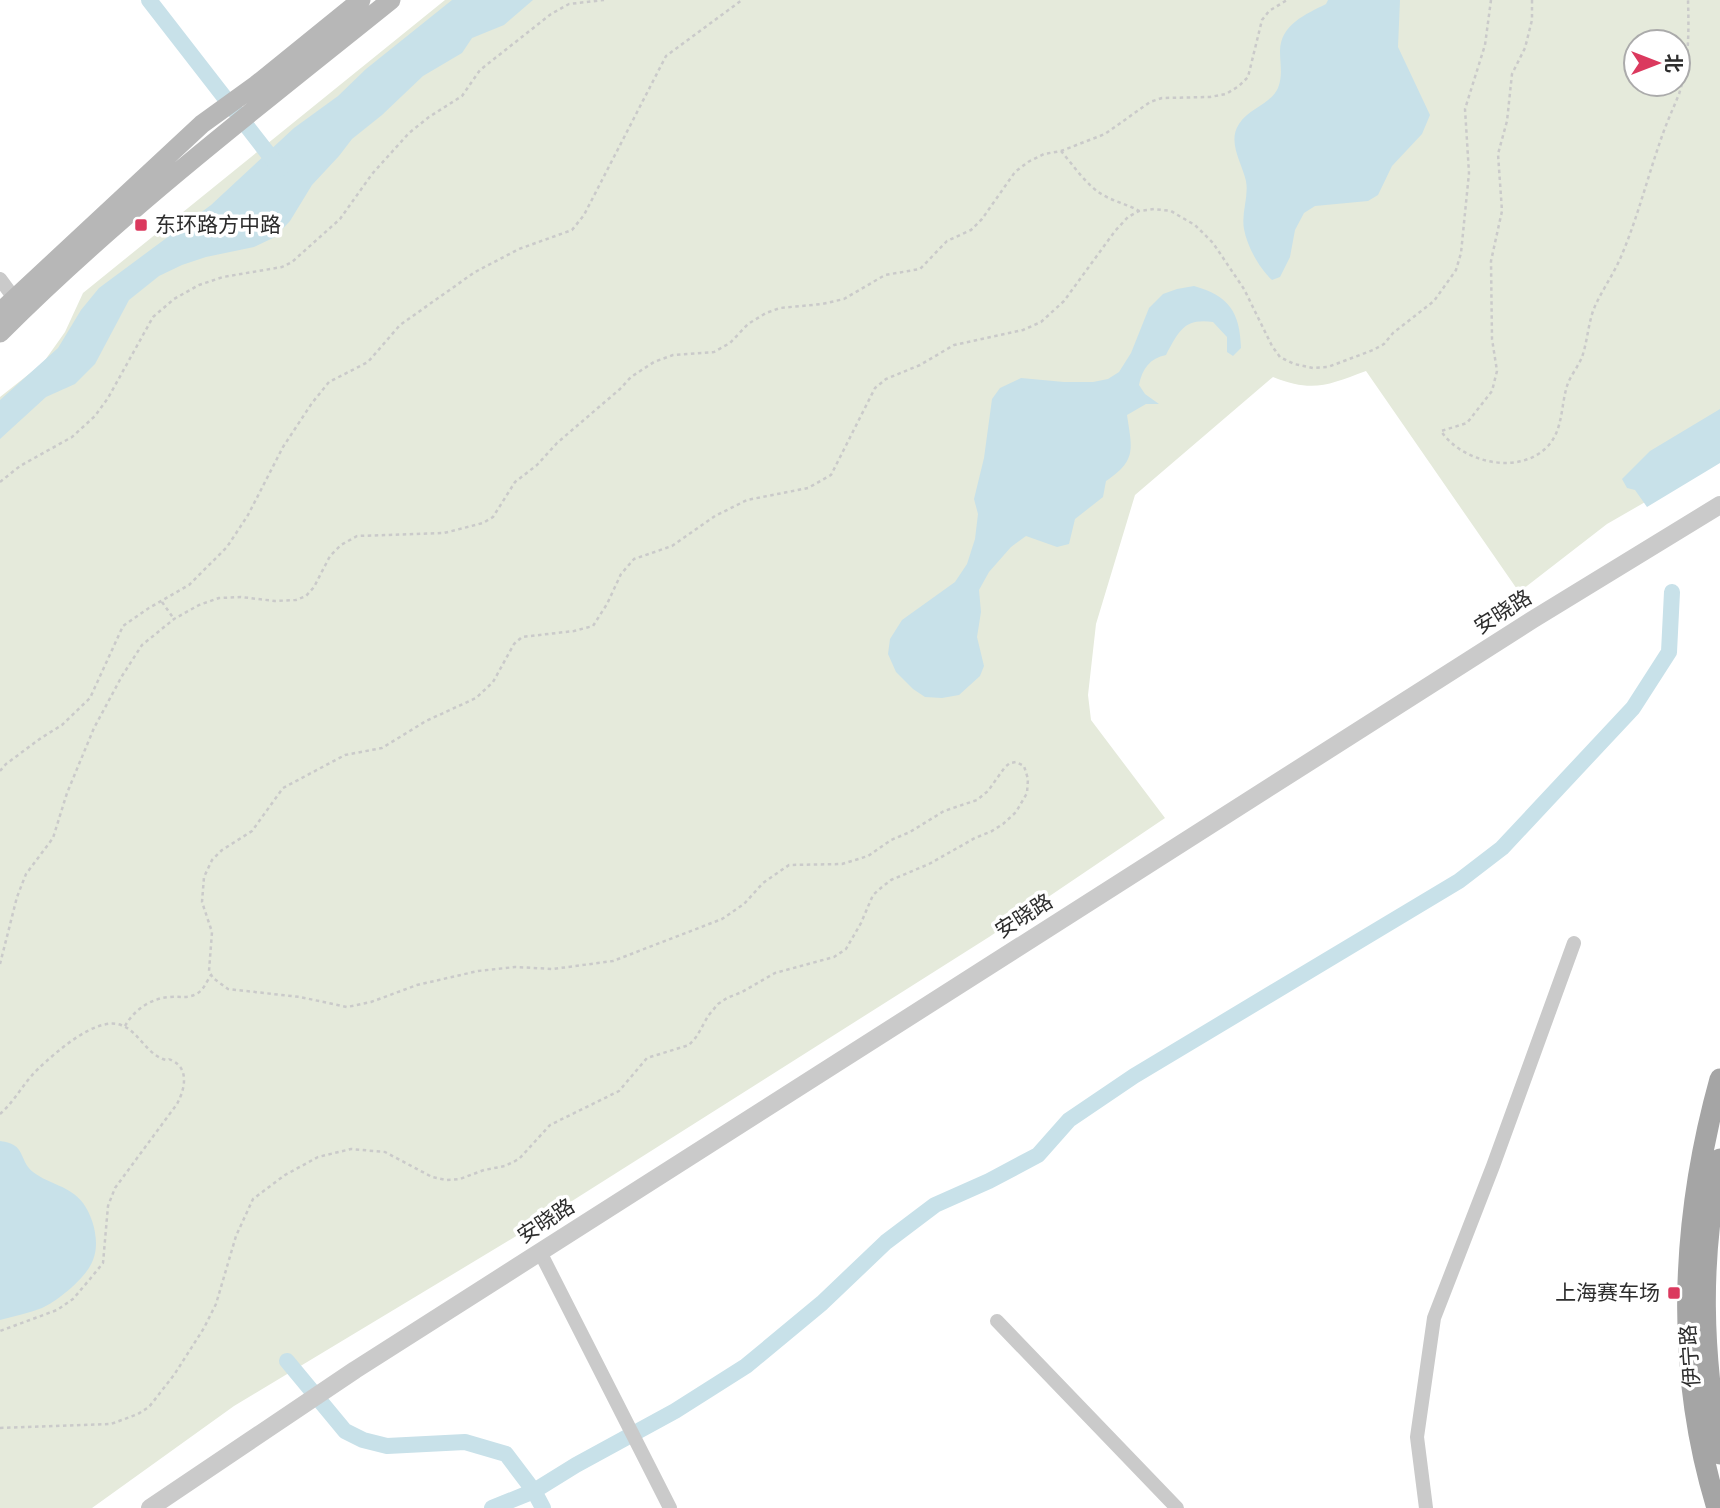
<svg xmlns="http://www.w3.org/2000/svg" width="1720" height="1508" viewBox="0 0 1720 1508" font-family="Raleway,'Noto Sans SC',sans-serif">
  <style>
    .green { fill: #e5eadb; fill-rule: evenodd }
    .water { fill: #c8e1e9 }
    .lines { fill: none; stroke-linecap: round; stroke-linejoin: round }
    .canal { stroke: #c8e1e9; stroke-width: 16 }
    .path { stroke: #cacaca; stroke-width: 2.5; stroke-dasharray: 3.5 3.5; stroke-linecap: butt }
    .minor { stroke: #cacaca; stroke-width: 14 }
    .tertiary { stroke: #cacaca; stroke-width: 18 }
    .secondary { stroke: #b7b7b7; stroke-width: 19 }
    .primary { stroke: #a5a5a5; stroke-width: 21 }
    .poi-dot { fill: #db395e; stroke: #fff; stroke-width: 2.5 }
    .labels { text-anchor: middle; stroke-width: 7; stroke-linejoin: round; paint-order: stroke }
    .poi-label { font-size: 21px; fill: #2d2d2d; stroke: #fff; text-anchor: start }
    .street-label { font-size: 21px; fill: #2d2d2d; stroke: #fff }
  </style>
  <rect width="100%" height="100%" fill="#fff"/>
  <path class="green" d="M445,0H1720V459L1607,524L1519,592L1366,371C1328,385 1313,393 1273,377L1135,495L1096,624L1088,695L1091,720L1165,818L989,937L523,1232L234,1406L92,1508H0V397L43,363L65,332L83,293ZM1636,42H1678V84H1636Z"/>
  <path class="water" d="M452,0H533L504,25L472,38L462,53L423,76L382,115L352,139L339,156L312,185L290,221L275,237L254,247L206,257L182,265L159,276L129,300L95,364L75,384L46,397L0,439V400L58,348L81,310L99,288L211,205L294,128L338,96L366,69Z
    M1328,0H1400L1398,47L1430,115L1422,134L1392,166L1378,195L1368,201L1315,206L1304,213L1295,230L1290,257L1280,277L1272,280C1259,268 1247,246 1244,229C1241,213 1249,197 1246,181C1242,163 1227,142 1239,124C1249,108 1270,105 1278,88C1283,75 1280,64 1280,51C1280,25 1306,14 1326,4Z
    M1194,286C1229,296 1240,312 1241,348L1233,356L1227,352V337L1213,322C1184,318 1179,331 1166,355C1150,358 1142,369 1139,385L1145,394L1159,404H1146L1127,415C1132,449 1137,460 1106,481L1103,497L1075,519L1069,544L1057,547L1026,536L1011,547L989,572L979,590L981,612L977,637L984,666L980,676L959,695L942,698L925,697L913,689L896,672L888,654L890,639L902,620L955,582L967,564L975,539L978,514L974,499L984,458L992,399L1000,388L1021,378L1064,382H1093L1108,379L1119,372L1131,353L1149,308L1163,294L1177,289Z
    M1720,409V463L1647,507L1635,490L1627,488L1622,479L1650,451Z
    M0,1141C27,1144 18,1160 33,1172C50,1185 69,1185 83,1203C94,1218 100,1243 93,1260C87,1277 58,1301 42,1308C29,1313 14,1316 0,1320Z"/>
  <g class="lines">
    <path class="canal" d="M149,0L280,169
      M287,1361L345,1431L363,1440L387,1446L465,1442L506,1454L534,1491L543,1508
      M492,1508L534,1491L576,1465L675,1411L746,1366L822,1303L886,1242L935,1205L989,1181L1038,1155L1069,1120L1134,1076L1459,881L1502,848L1633,708L1669,652L1672,592"/>
    <path class="path" d="M1532,0V20L1525,48L1512,74L1507,121L1498,154L1502,211L1491,261L1492,339L1497,371L1492,391L1467,423L1441,431C1462,463 1520,476 1548,446C1563,430 1561,405 1567,386C1570,376 1578,367 1582,357C1587,343 1588,326 1593,311C1600,293 1612,277 1620,259C1637,220 1647,179 1661,139C1666,124 1673,109 1679,94C1689,64 1689,32 1688,0
      M1061,151C1073,165 1087,186 1103,195C1115,202 1127,204 1139,211
      M0,482L20,466L72,437L95,416L108,398L153,317L174,299L199,285L223,277L282,267L292,262L340,219L372,174L409,133L429,117L462,96L480,70L551,14L569,4L604,0
      M162,602L174,619
      M0,771L6,764L41,738L62,725L90,698L123,626L149,608L189,585L227,547L248,515L283,447L312,403L329,382L368,362L400,325L475,272L519,249L572,230L584,215L666,56L742,0
      M0,964L17,897L26,874L53,838L67,793L94,728L122,676L142,645L174,619L199,605L219,598L241,597L275,601L296,600L306,596L314,587L330,556L341,545L357,536L444,533L483,523L493,517L515,482L537,465L557,443L620,389L631,377L654,362L673,355L714,352L730,343L748,324L766,313L780,308L822,304L844,299L885,275L920,269L947,241L971,230L982,219L1015,172L1028,162L1044,154L1061,151L1105,134L1150,102L1162,98L1210,97L1226,94L1239,86L1248,77L1262,20L1269,11L1287,0
      M125,1026C134,1010 151,998 170,997C180,996 189,999 198,993C204,989 207,981 211,975
      M0,1114C15,1101 24,1082 38,1069C56,1052 96,1016 121,1025C138,1031 145,1052 163,1059C171,1062 166,1057 173,1061C190,1070 184,1091 177,1104L115,1188L108,1206L103,1263L90,1279L73,1299L57,1310L0,1331
      M0,1428L111,1424L138,1414L149,1407L174,1375L204,1328L216,1304L236,1236L253,1199L285,1175L318,1157L351,1149L385,1152L432,1177L446,1180L460,1179L484,1170L505,1166L519,1159L550,1125L619,1091L647,1058L689,1045L697,1036L708,1016L718,1004L727,998L742,992L775,973L834,957L846,949L861,923L873,895L882,887L891,880L929,864L975,838L992,831L1003,824L1016,812L1027,793L1028,779L1024,766L1016,762L1010,763L1005,767L988,791L977,800L944,811L910,832L891,840L868,856L842,864L789,865L763,883L744,904L722,919L613,961L553,969L515,967L478,971L417,985L371,1002L347,1007L300,997L228,989L213,978L209,971L212,932L202,902L204,877L212,860L222,850L252,831L283,788L345,755L382,748L426,721L476,698L493,682L514,644L522,637L574,631L593,626L607,604L621,574L634,559L672,546L715,516L747,500L808,488L831,475L875,388L886,379L920,365L954,345L1023,330L1041,322L1064,301L1115,231L1128,217L1139,211L1154,209L1171,211L1181,217L1195,225L1213,243L1244,289L1272,346L1280,357L1294,364L1313,368L1328,367L1373,350L1384,344L1393,333L1434,301L1456,270L1461,253L1469,173L1465,109L1485,45L1491,0"/>
    <path class="minor" d="M0,279L14,298
      M540,1252L670,1508
      M997,1321L1177,1508
      M1426,1508L1417,1437L1434,1318L1493,1166L1574,943"/>
    <path class="tertiary" d="M150,1508L355,1370L1532,620L1720,505"/>
    <path class="secondary" d="M0,312L202,124L256,85L361,0
      M0,333C121,212 258,107 391,0"/>
    <path class="primary" d="M1720,1159C1699,1261 1702,1352 1720,1454
      M1717,1508C1674,1368 1681,1219 1720,1079"/>
  </g>
  <g class="poi-dot">
    <rect x="134" y="218" width="14" height="14" rx="3.5"/>
    <rect x="1667" y="1286" width="14" height="14" rx="3.5"/>
  </g>
  <g class="labels">
    <g class="poi-label">
      <text x="155" y="232">东环路方中路</text>
      <text x="1660" y="1300" text-anchor="end">上海赛车场</text>
    </g>
    <g class="street-label">
      <text transform="translate(1503 612) rotate(-32)" y="7">安晓路</text>
      <text transform="translate(1024 916) rotate(-32)" y="7">安晓路</text>
      <text transform="translate(546 1221) rotate(-33)" y="7">安晓路</text>
      <text transform="translate(1690 1356) rotate(-94)" y="7">伊宁路</text>
    </g>
  </g>
  <g transform="translate(1657 63) rotate(90)"><circle r="33" fill="#ffffff" stroke="#ababab" stroke-width="2"/>
  <path d="M0-5L12 26L0 18L-12 26Z" fill="#db395e"/>
  <text y="-10" font-size="19" font-weight="bold" text-anchor="middle" fill="#2d2d2d">北</text>
  </g>
</svg>
